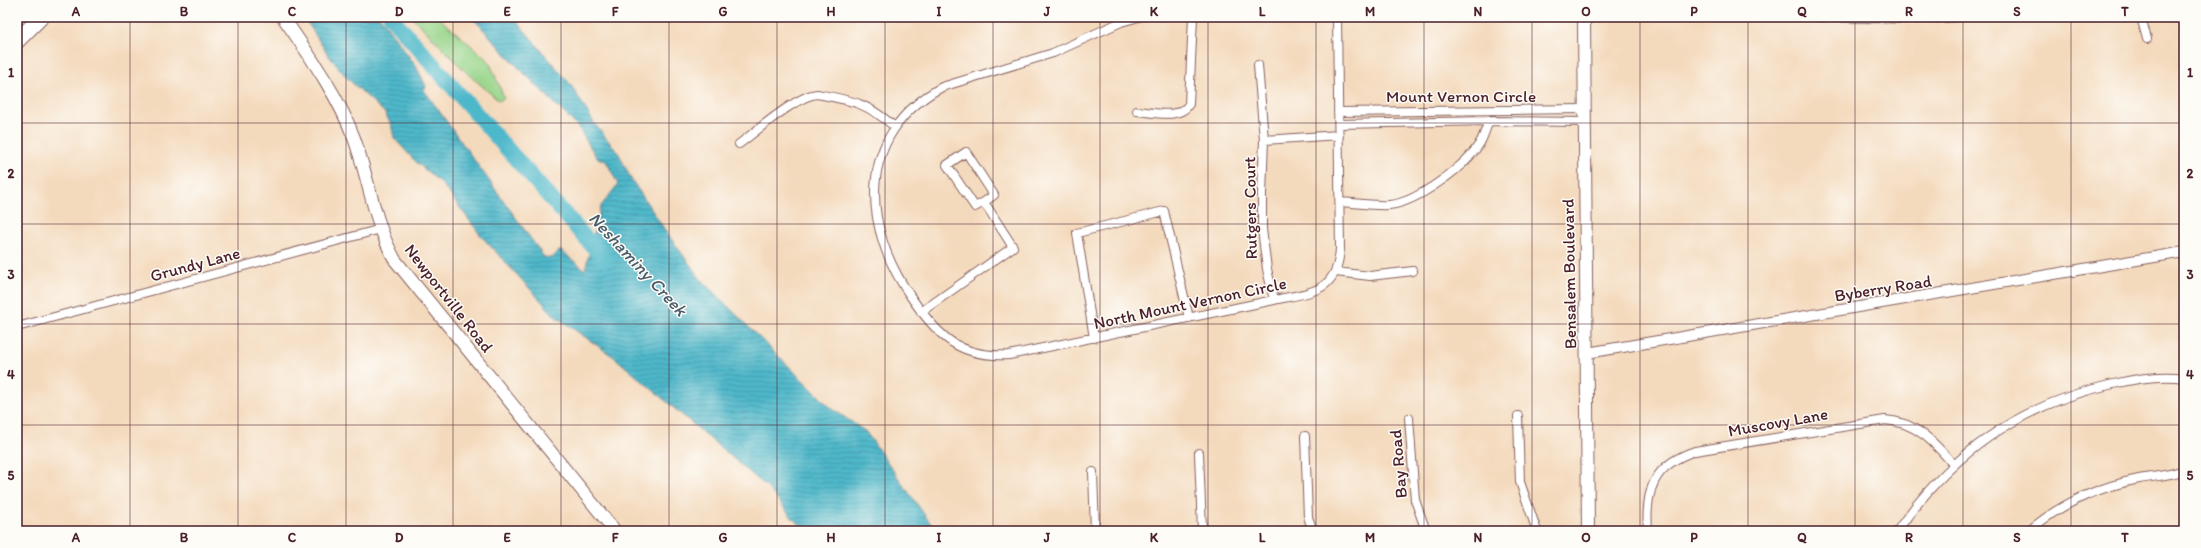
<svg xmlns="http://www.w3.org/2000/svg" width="2201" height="548" viewBox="0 0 2201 548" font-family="Itim,sans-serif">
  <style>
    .green { fill: #97d489; stroke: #707a5a }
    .water { fill: url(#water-rules); stroke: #4c6c7a }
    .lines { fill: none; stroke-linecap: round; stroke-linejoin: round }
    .river { stroke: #4db8ca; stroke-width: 16 }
    .minor-casing { stroke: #86605e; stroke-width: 10 }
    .tertiary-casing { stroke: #86605e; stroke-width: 12 }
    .secondary-casing { stroke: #86605e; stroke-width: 14 }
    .motorway-casing { stroke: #86605e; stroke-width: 17 }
    .minor { stroke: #fff; stroke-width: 8 }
    .tertiary { stroke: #fff; stroke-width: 10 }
    .secondary { stroke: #fff; stroke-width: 12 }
    .motorway { stroke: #fff; stroke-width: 15 }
    .grid { fill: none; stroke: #4a1f2b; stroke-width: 1; stroke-opacity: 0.55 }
    .labels { text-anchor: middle; stroke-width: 3; stroke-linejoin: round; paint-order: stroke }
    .street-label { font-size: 17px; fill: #4a1f2b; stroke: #fdfcf7 }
    .water-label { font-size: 18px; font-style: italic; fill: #4b5c6b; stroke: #fdfcf7 }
    .neatline { fill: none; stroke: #4a1f2b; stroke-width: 1.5 }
    .grid-label { font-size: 13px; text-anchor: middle; font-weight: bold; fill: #4a1f2b }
  </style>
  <defs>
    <pattern id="water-rules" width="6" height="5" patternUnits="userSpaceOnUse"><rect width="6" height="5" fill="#4db8ca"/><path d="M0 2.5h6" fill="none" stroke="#4295a4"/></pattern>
  </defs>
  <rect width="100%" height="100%" fill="#fdfcf7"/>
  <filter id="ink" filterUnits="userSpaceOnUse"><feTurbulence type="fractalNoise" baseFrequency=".025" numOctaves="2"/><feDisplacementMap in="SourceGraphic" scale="8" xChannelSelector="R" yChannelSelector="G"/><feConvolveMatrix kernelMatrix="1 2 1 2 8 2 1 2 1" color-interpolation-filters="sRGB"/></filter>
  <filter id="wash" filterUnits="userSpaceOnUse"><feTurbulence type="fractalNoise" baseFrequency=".012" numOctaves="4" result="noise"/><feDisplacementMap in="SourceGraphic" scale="16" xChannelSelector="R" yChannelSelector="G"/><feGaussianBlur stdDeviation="0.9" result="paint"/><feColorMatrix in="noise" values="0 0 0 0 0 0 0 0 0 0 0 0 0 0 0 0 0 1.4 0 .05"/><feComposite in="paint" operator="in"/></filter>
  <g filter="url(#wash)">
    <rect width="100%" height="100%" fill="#f4dabd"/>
    <path class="green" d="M412,17H438L489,61L504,98L499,101L466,72Z"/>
    <path class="water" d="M304,17H380L416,66L426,86L424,90L544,257L552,258L560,250L585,270L601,206L618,184L606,161L597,158L578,127L511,60L472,17H513L571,85L594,123L619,154L631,179L667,233L702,281L830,407L866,432L936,531H809L794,520L768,488L614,357L556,317L482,237L442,184L415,161L394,138L391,124L384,112L348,79L328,55Z"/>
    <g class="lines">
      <path class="river" d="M391,17L605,260"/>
    </g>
  </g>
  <g filter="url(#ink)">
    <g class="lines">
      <g class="minor-casing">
        <path id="minor" d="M1139,17L1121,22L1053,53L942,87C855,134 861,228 913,300C939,337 960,358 1009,355L1274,300C1311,292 1337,293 1340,249L1337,17
          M1816,17L1920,19L1960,17
          M2141,17L2147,39
          M1258,65L1264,140L1262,194V229L1267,269L1274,300
          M1137,111C1153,112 1180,120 1189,104L1193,17
          M1338,112L1584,109
          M1339,124L1489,121L1584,122
          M1264,140L1339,135
          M739,144C757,131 796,96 817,94C854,101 865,102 895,127
          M1340,202C1355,203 1373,206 1389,205C1416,203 1468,165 1481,141C1484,135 1486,128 1489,121
          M1336,272L1370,276L1413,271
          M921,312L1013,247L984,202L994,195L966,152L947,165L975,207L984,202
          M17,327L381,229
          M1094,338L1077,233L1164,211L1189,318
          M1518,416L1520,482L1537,531
          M1409,418L1415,500L1426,531
          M1305,436L1308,517L1313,531
          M1199,453L1202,531
          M1093,472L1095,531
          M1648,531C1645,490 1653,465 1695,451L1885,420C1916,422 1934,442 1953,464
          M1897,531C1950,455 2017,406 2109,385C2133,379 2159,374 2184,378
          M2029,531C2060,504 2099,487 2139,479C2154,476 2169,476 2184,470"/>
      </g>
      <g class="tertiary-casing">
        <path id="tertiary" d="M1587,353L2184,252"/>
      </g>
      <g class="secondary-casing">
        <path id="secondary" d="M283,17C309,55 338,95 354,138C369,179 374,223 395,260L615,531
          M1584,17L1588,531"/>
      </g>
      <g class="motorway-casing">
        <path id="motorway" d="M17,41L41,17"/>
      </g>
      <use href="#minor" class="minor"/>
      <use href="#tertiary" class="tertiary"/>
      <use href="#secondary" class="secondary"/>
      <use href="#motorway" class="motorway"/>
    </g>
  </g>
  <path class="grid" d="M130,17V531M238,17V531M346,17V531M453,17V531M561,17V531M669,17V531M777,17V531M885,17V531M993,17V531M1100,17V531M1208,17V531M1316,17V531M1424,17V531M1532,17V531M1640,17V531M1748,17V531M1855,17V531M1963,17V531M2071,17V531M17,123H2184M17,224H2184M17,324H2184M17,425H2184"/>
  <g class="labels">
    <g class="street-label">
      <text x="1461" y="102">Mount Vernon Circle</text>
      <text transform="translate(1250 208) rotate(-91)" y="6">Rutgers Court</text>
      <text transform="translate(195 264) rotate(-15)" y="6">Grundy Lane</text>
      <text transform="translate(1569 274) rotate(-91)" y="6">Bensalem Boulevard</text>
      <text transform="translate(1883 288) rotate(-9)" y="6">Byberry Road</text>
      <text transform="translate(449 298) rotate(52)" y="6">Newportville Road</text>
      <text transform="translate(1190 303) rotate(-12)" y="6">North Mount Vernon Circle</text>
      <text transform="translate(1778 422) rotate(-10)" y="6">Muscovy Lane</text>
      <text transform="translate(1398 464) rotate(-95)" y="6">Bay Road</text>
    </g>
    <g class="water-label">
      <text transform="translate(638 264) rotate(47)" y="6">Neshaminy Creek</text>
    </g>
  </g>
  <rect width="2201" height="548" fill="none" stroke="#fdfcf7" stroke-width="44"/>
  <rect x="22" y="22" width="2157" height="504" class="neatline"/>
  <g class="grid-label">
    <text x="76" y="16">A</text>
    <text x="184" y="16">B</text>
    <text x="292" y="16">C</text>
    <text x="399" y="16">D</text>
    <text x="507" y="16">E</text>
    <text x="615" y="16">F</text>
    <text x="723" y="16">G</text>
    <text x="831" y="16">H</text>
    <text x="939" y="16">I</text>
    <text x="1047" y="16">J</text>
    <text x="1154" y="16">K</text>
    <text x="1262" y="16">L</text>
    <text x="1370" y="16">M</text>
    <text x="1478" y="16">N</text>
    <text x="1586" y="16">O</text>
    <text x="1694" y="16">P</text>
    <text x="1802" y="16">Q</text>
    <text x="1909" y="16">R</text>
    <text x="2017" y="16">S</text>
    <text x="2125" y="16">T</text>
    <text x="11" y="77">1</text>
    <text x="2190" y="77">1</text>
    <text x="11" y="178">2</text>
    <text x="2190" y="178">2</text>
    <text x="11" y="279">3</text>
    <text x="2190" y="279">3</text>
    <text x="11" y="379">4</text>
    <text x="2190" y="379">4</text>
    <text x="11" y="480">5</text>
    <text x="2190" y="480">5</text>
    <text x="76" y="542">A</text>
    <text x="184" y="542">B</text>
    <text x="292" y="542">C</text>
    <text x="399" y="542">D</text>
    <text x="507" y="542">E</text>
    <text x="615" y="542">F</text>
    <text x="723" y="542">G</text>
    <text x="831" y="542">H</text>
    <text x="939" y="542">I</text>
    <text x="1047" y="542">J</text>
    <text x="1154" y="542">K</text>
    <text x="1262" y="542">L</text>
    <text x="1370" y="542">M</text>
    <text x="1478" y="542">N</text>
    <text x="1586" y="542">O</text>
    <text x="1694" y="542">P</text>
    <text x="1802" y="542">Q</text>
    <text x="1909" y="542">R</text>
    <text x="2017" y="542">S</text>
    <text x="2125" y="542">T</text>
  </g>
</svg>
